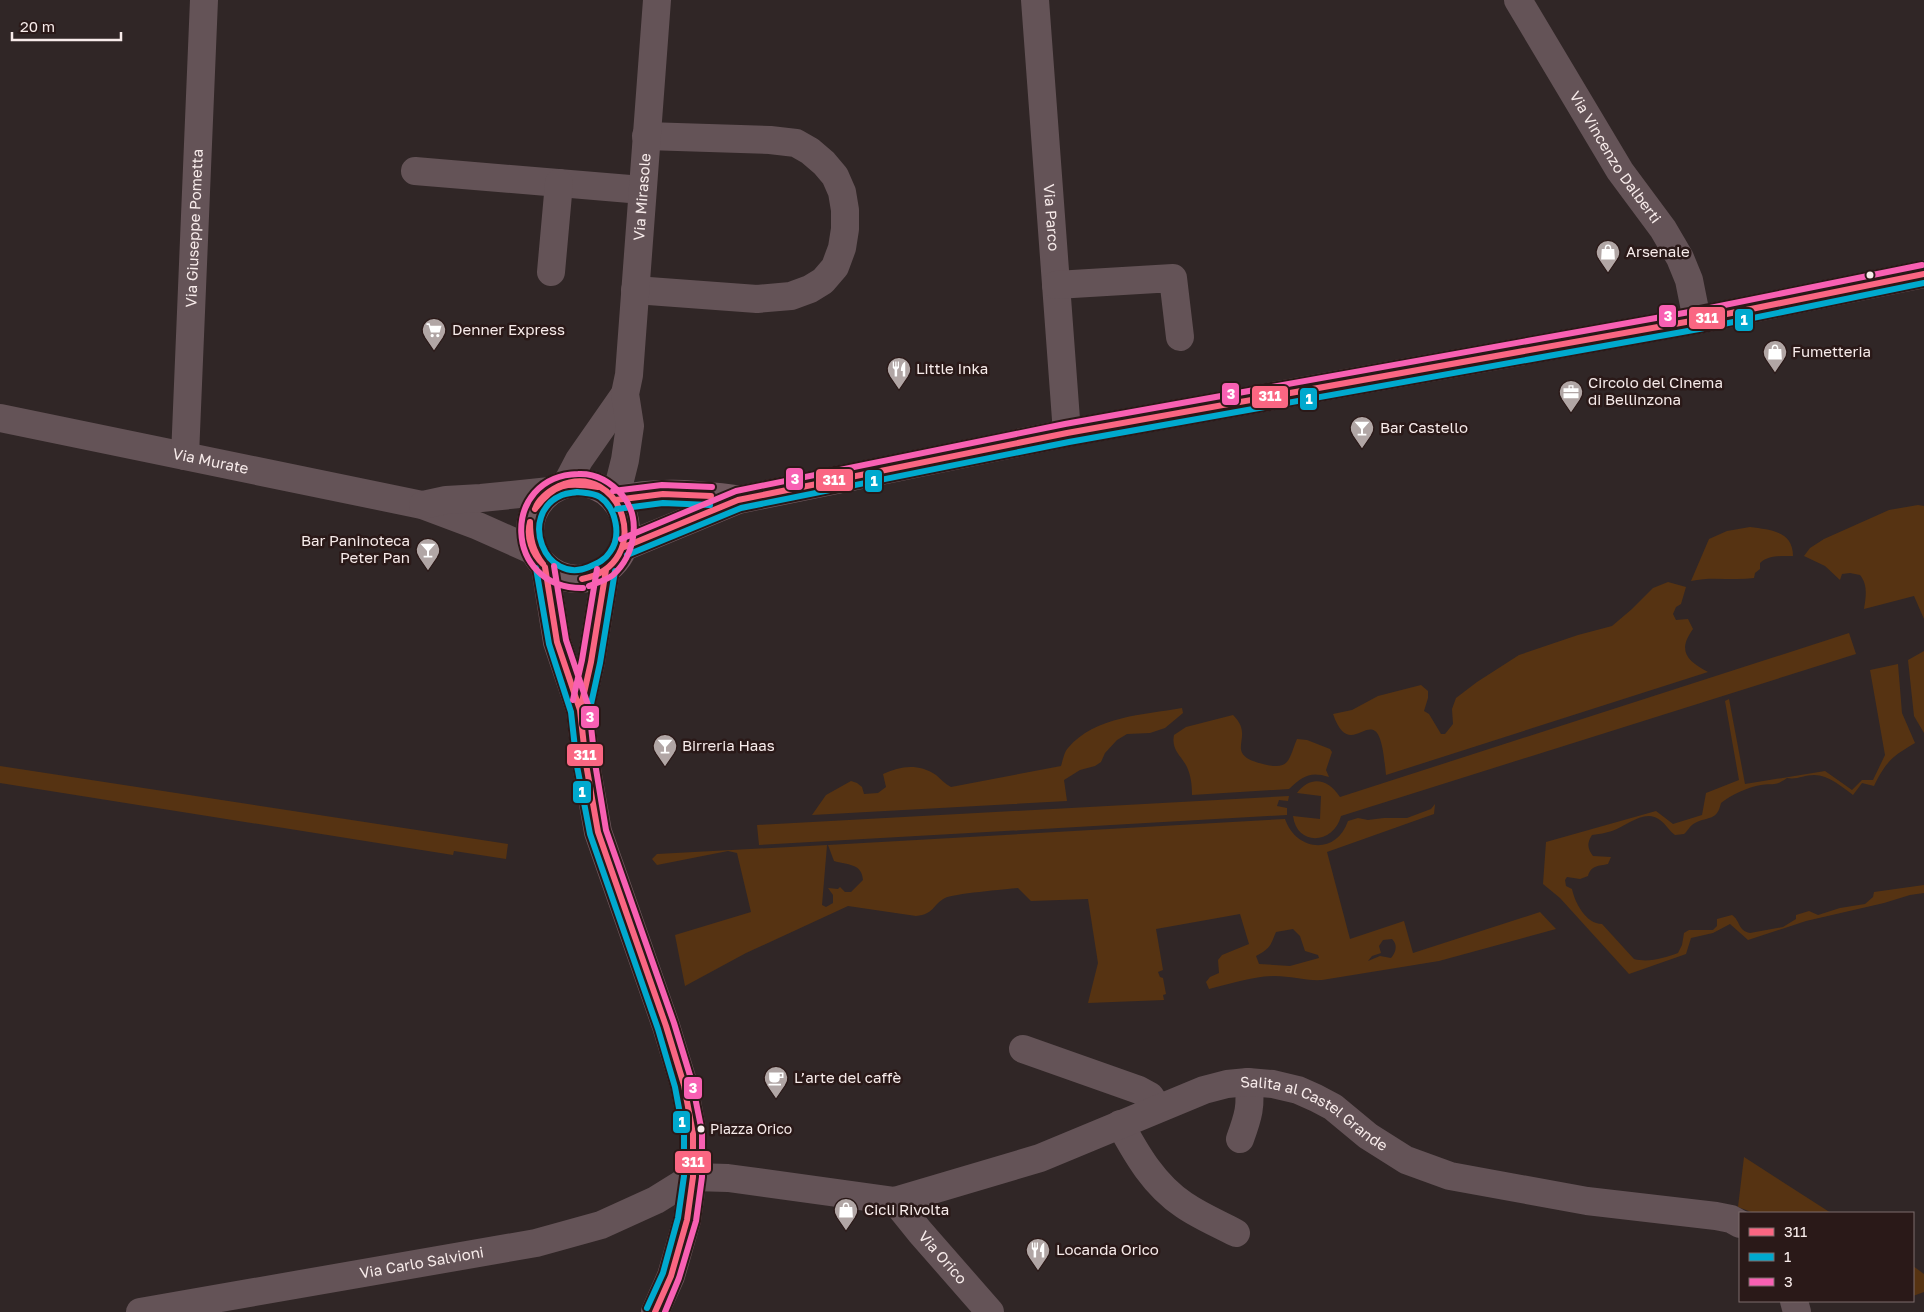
<svg xmlns="http://www.w3.org/2000/svg" width="1924" height="1312" viewBox="0 0 1924 1312" font-family="'Golos Text',sans-serif">
  <style>
    .green { fill: #563312; fill-rule: evenodd }
    .lines { fill: none; stroke-linecap: round; stroke-linejoin: round }
    .minor { stroke: #645357; stroke-width: 28 }
    .major { stroke: #70595f; stroke-width: 28 }
    .bus-1-casing { stroke: #2a1918; stroke-width: 10 }
    .bus-2-casing { stroke: #2a1918; stroke-width: 10 }
    .bus-3-casing { stroke: #2a1918; stroke-width: 10 }
    .bus-1 { stroke: #fa6682; stroke-width: 6 }
    .bus-2 { stroke: #00a9ce; stroke-width: 6 }
    .bus-3 { stroke: #f860b3; stroke-width: 6 }
    .bus-dot { fill: #f7ebea; stroke: #2a1918; stroke-width: 2 }
    .labels { text-anchor: middle; stroke-width: 5; stroke-linejoin: round; paint-order: stroke }
    .bus-label { font-size: 14px; fill: #f7ebea; stroke: #2a1918; text-anchor: start }
    .street-label { font-size: 15px; fill: #f7ebea; stroke: #2a1918 }
    .poi-label { font-size: 15px; fill: #f7ebea; stroke: #2a1918; text-anchor: start }
    .line-badge { stroke: #2a1918; stroke-width: 2 }
    .badge-label { font-size: 14px; text-anchor: middle; font-weight: bold; fill: #fff }
  </style>
  <rect width="100%" height="100%" fill="#302626"/>
  <path class="green" d="M1918,505L1924,506V619L1914,596L1864,609C1866,596 1868,585 1860,575L1850,573L1842,574L1840,580L1825,566L1804,556L1810,548L1824,539L1889,510Z
    M1750,527C1771,530 1793,531 1793,556C1783,556 1768,555 1760,563V569L1755,573L1754,578C1733,581 1712,576 1691,581L1709,539L1727,531Z
    M1668,582L1686,587L1681,604L1676,607L1673,614L1676,620L1688,619L1693,629C1677,651 1687,661 1708,672L1386,775C1385,766 1383,736 1375,731C1363,723 1347,754 1333,714L1352,710L1378,696L1421,685L1428,691V698L1424,711L1429,714L1441,734H1445L1453,724L1452,709L1456,698L1477,682L1519,655L1578,635L1612,626L1632,609L1653,588Z
    M1849,633L1856,654L1341,816C1334,844 1297,847 1293,816L1320,819L1321,796L1297,793C1311,775 1328,779 1340,797Z
    M1924,651V733L1914,716L1908,660Z
    M1898,664L1902,713L1915,743C1893,756 1886,761 1874,786L1862,783L1853,795C1842,787 1829,775 1814,775C1804,775 1797,780 1787,778C1774,787 1775,783 1761,785C1748,787 1731,795 1721,803C1717,821 1709,816 1695,823C1690,825 1688,831 1684,834L1675,835C1669,831 1666,824 1660,820C1645,808 1627,826 1612,831C1606,833 1599,834 1592,835C1587,843 1587,848 1593,856L1611,857L1608,864C1599,866 1591,865 1588,876L1580,879L1567,877L1565,880L1566,886L1572,889C1575,903 1586,924 1602,924L1634,959C1649,963 1664,958 1678,953L1682,945L1684,933L1689,930H1713L1717,926V919L1732,915C1740,920 1738,931 1750,933L1783,927L1796,919V915L1809,911L1818,915L1840,908L1865,904L1873,897L1874,892L1924,885V893L1910,895L1884,903L1806,921L1748,940L1730,924L1713,933L1691,938L1686,954L1629,974L1560,898L1543,884L1546,842L1656,811L1673,824L1702,815L1706,793L1739,780L1725,701L1729,699L1745,784L1825,771L1852,790L1862,780H1873L1885,755L1870,670Z
    M1182,708L1183,713L1165,728L1150,733L1127,734L1117,740L1105,753L1101,762L1095,766L1080,770L1064,780L1067,801L812,815L826,795L851,781L857,783L862,787L864,794L878,793L886,787L883,774C900,766 918,763 936,775C941,779 945,784 951,787L1061,766C1063,760 1064,752 1068,748C1095,716 1143,715 1182,708Z
    M1233,715C1258,739 1218,754 1267,765C1291,770 1289,757 1297,739L1307,740L1330,749L1332,752L1326,770L1329,777C1310,771 1303,776 1289,789L1192,795C1192,785 1191,776 1187,767C1181,755 1171,750 1174,735L1186,727Z
    M0,766L508,844L506,859L454,851L453,855L0,783Z
    M1289,796L1288,801L1279,800L1277,806L1287,808V815L759,845L757,825Z
    M1435,804L1434,814L1327,852L1350,939L1404,921L1413,953L1540,912L1556,929L1439,961L1322,980C1306,981 1291,976 1275,976C1253,976 1230,984 1209,989L1206,982L1210,977L1219,973L1218,960L1222,955L1249,944L1240,914L1156,929L1163,970L1158,972L1160,977L1163,978L1166,994L1163,995L1164,1000L1088,1003L1098,963L1088,899L1031,901L1018,888C1007,889 951,894 945,898C932,905 935,914 916,916L848,906L746,953L685,986L675,935L751,912L737,853L728,851L657,865L652,859L657,854L827,845L822,905L826,907L833,903V895L828,888L838,889L840,887L845,892H851L863,880C862,863 847,865 834,861L828,845L1285,819C1296,851 1336,856 1348,821L1358,818L1368,820L1384,818H1407L1431,809ZM1293,929L1300,936L1305,951L1318,955L1319,958L1290,966L1259,964L1256,956C1271,948 1270,946 1276,932ZM1392,939C1398,945 1396,952 1391,958L1380,956L1368,961L1372,956L1381,953L1379,946L1383,940Z
    M1744,1157L1831,1213H1754L1738,1207Z
    M1913,1266L1924,1274V1292L1913,1296Z"/>
  <g class="lines">
    <g class="minor">
      <path id="s1" d="M1035,0L1067,433"/>
      <path id="s2" d="M1518,0L1620,171L1663,229L1680,258L1689,280L1697,320"/>
      <path d="M415,171L642,190"/>
      <path d="M551,272L559,183"/>
      <path d="M1056,285L1173,278L1180,337"/>
      <path d="M635,290L757,299L791,296L810,289L823,281L835,267L842,248L845,229V210L842,192L835,176L824,163L810,151L796,143L770,140L646,136"/>
      <path id="s3" d="M0,418L422,505L478,526L534,551"/>
      <path id="s4" d="M185,456L204,0"/>
      <path d="M567,483L579,460L625,394"/>
      <path id="s5" d="M615,500L625,460L630,426L625,394L629,375L657,0"/>
      <path d="M423,505L446,500L481,498L550,491"/>
      <path d="M1023,1049L1139,1090L1150,1096L1158,1108"/>
      <path d="M1120,1124C1137,1155 1154,1185 1184,1205C1200,1216 1219,1224 1236,1233"/>
      <path d="M1240,1139C1248,1117 1252,1105 1248,1082"/>
      <path id="s6" d="M895,1201L920,1232L990,1312"/>
      <path d="M1794,1301L1797,1312"/>
      <path id="s7" d="M140,1312L536,1243L601,1225L656,1200L693,1177L728,1178L895,1201L1040,1158L1204,1090L1227,1084L1248,1082L1273,1084L1298,1090L1316,1098L1333,1107L1368,1136L1406,1160L1450,1176L1587,1201L1716,1216L1731,1219L1740,1224"/>
    </g>
    <path class="major" d="M530 531a48 48 0 1 1 96 0a48 48 0 1 1-96 0Z
      M615,500C661,490 691,494 737,499
      M624,547L738,500L1067,433L1697,320L1924,274
      M545,567L557,642L580,710L586,764L598,832L666,1026L684,1085L693,1134V1177L687,1220L671,1276L655,1312
      M580,710L591,662L606,570"/>
    <g class="bus-1-casing">
      <path id="bus-1" d="M615,500L663,494L711,496
        M535,509C539,498 549,491 559,486C622,458 657,564 582,579
        M535,509C554,483 567,482 598,487
        M530,522C530,539 533,551 543,564
        M530,522C526,537 532,554 543,564
        M624,547L738,500L1067,433L1697,320L1924,274
        M545,567L557,642L580,710L586,764L598,832L666,1026L684,1085L693,1134V1177L687,1220L671,1276L655,1312
        M582,702L591,662L606,570"/>
    </g>
    <g class="bus-2-casing">
      <path id="bus-2" d="M577,492C584,493 594,493 600,497C616,508 622,536 610,552C605,560 598,563 589,567C545,586 517,514 562,495C567,493 572,493 577,492Z
        M617,509L663,503L710,505
        M627,555L741,508L1069,442L1699,329L1924,283
        M536,568L549,644L571,712L577,766L590,834L658,1029L675,1087L684,1135V1176L678,1218L663,1273L647,1308
        M591,704L600,663L615,571"/>
    </g>
    <g class="bus-3-casing">
      <path id="bus-3" d="M613,491L662,485L712,487
        M621,539L736,491L1065,424L1695,311L1922,265
        M554,566L566,640L589,708L595,763L606,830L674,1023L692,1082L702,1132V1177L696,1221L679,1278L665,1312
        M583,588C503,589 500,476 578,474C597,473 611,482 623,496C642,520 634,556 613,575C607,580 596,583 589,586
        M573,700L582,660L597,569"/>
    </g>
    <use href="#bus-1" class="bus-1"/>
    <use href="#bus-2" class="bus-2"/>
    <use href="#bus-3" class="bus-3"/>
  </g>
  <defs>
    <g id="shop-pin" transform="scale(1.25)"><path d="M0 17L-7.5 6A9.5 9.5 0 1 1 7.5 6Z" fill="#b1a6a5" stroke="#2a1918"/><path d="M-5-2.5h2.3a2.7 3.5 0 0 1 5.4 0H5L5.5 6h-11ZM-1.5-2.5h3a1.5 2.3 0 0 0-3 0Z" fill="#fff"/></g>
    <g id="supermarket-pin" transform="scale(1.25)"><path d="M0 17L-7.5 6A9.5 9.5 0 1 1 7.5 6Z" fill="#b1a6a5" stroke="#2a1918"/><path d="M-6-5.5h2.5l.6 2H6L4.5 2H-2.5L-4.4-4H-6ZM-1.5 3.2a1.3 1.3 0 1 0 .1 0ZM3 3.2a1.3 1.3 0 1 0 .1 0Z" fill="#fff"/></g>
    <g id="restaurant-pin" transform="scale(1.25)"><path d="M0 17L-7.5 6A9.5 9.5 0 1 1 7.5 6Z" fill="#b1a6a5" stroke="#2a1918"/><path d="M-5-6h1v4h1v-4h1v4h1v-4h1v5L-1.5 .5V6h-2V.5L-5-1ZM5-6V6H3V1.5H1.5Q1.5-4 5-6Z" fill="#fff"/></g>
    <g id="office-pin" transform="scale(1.25)"><path d="M0 17L-7.5 6A9.5 9.5 0 1 1 7.5 6Z" fill="#b1a6a5" stroke="#2a1918"/><path d="M-6-3h4V-5.5h4V-3h4V5H-6ZM-1-4.5V-3h2v-1.5ZM-6 0V1H6V0Z" fill="#fff"/></g>
    <g id="bar-pin" transform="scale(1.25)"><path d="M0 17L-7.5 6A9.5 9.5 0 1 1 7.5 6Z" fill="#b1a6a5" stroke="#2a1918"/><path d="M-6-5H6L.8 .8V4.5H3.5V6h-7V4.5H-.8V.8Z" fill="#fff"/></g>
    <g id="cafe-pin" transform="scale(1.25)"><path d="M0 17L-7.5 6A9.5 9.5 0 1 1 7.5 6Z" fill="#b1a6a5" stroke="#2a1918"/><path d="M-5.5-4.5H6V0H3Q3 3.5 0 3.5H-2.5Q-5.5 3.5-5.5 0ZM3-3.2v2h1.7v-2ZM-6 4.5H4V6H-6Z" fill="#fff"/></g>
  </defs>
  <g fill-rule="evenodd">
    <use href="#shop-pin" x="1608" y="252"/>
    <use href="#supermarket-pin" x="434" y="330"/>
    <use href="#shop-pin" x="1775" y="352"/>
    <use href="#restaurant-pin" x="899" y="369"/>
    <use href="#office-pin" x="1571" y="392"/>
    <use href="#bar-pin" x="1362" y="428"/>
    <use href="#bar-pin" x="428" y="550"/>
    <use href="#bar-pin" x="665" y="746"/>
    <use href="#cafe-pin" x="776" y="1078"/>
    <use href="#shop-pin" x="846" y="1210"/>
    <use href="#restaurant-pin" x="1038" y="1250"/>
  </g>
  <g class="bus-dot">
    <circle cx="1870" cy="275" r="4.5"/>
    <circle cx="701" cy="1129" r="4.5"/>
  </g>
  <g class="labels">
    <g class="bus-label">
      <text x="710" y="1134">Piazza Orico</text>
    </g>
    <g class="street-label">
      <text dy="5" stroke="none"><textPath href="#s2" startOffset="185">Via Vincenzo Dalberti</textPath></text>
      <text dy="5" stroke="none"><textPath href="#s5" startOffset="306">Via Mirasole</textPath></text>
      <text dy="5" stroke="none"><textPath href="#s1" startOffset="218">Via Parco</textPath></text>
      <text dy="5" stroke="none"><textPath href="#s4" startOffset="228">Via Giuseppe Pometta</textPath></text>
      <text dy="5" stroke="none"><textPath href="#s3" startOffset="215">Via Murate</textPath></text>
      <text dy="5" stroke="none"><textPath href="#s7" startOffset="1225">Salita al Castel Grande</textPath></text>
      <text dy="5" stroke="none"><textPath href="#s6" startOffset="74">Via Orico</textPath></text>
      <text dy="5" stroke="none"><textPath href="#s7" startOffset="286">Via Carlo Salvioni</textPath></text>
    </g>
    <g class="poi-label">
      <text x="1626" y="257">Arsenale</text>
      <text x="452" y="335">Denner Express</text>
      <text x="1792" y="357">Fumetteria</text>
      <text x="916" y="374">Little Inka</text>
      <text x="1588" y="388">Circolo del Cinema<tspan x="1588" dy="17">di Bellinzona</tspan></text>
      <text x="1380" y="433">Bar Castello</text>
      <text x="410" y="546" text-anchor="end">Bar Paninoteca<tspan x="410" dy="17">Peter Pan</tspan></text>
      <text x="682" y="751">Birreria Haas</text>
      <text x="794" y="1083">L’arte del caffè</text>
      <text x="864" y="1215">Cicli Rivolta</text>
      <text x="1056" y="1255">Locanda Orico</text>
    </g>
  </g>
  <g class="line-badge">
    <rect x="1658" y="304" width="19" height="24" rx="5" fill="#f860b3"/>
    <rect x="1688" y="306" width="38" height="24" rx="5" fill="#fa6682"/>
    <rect x="1734" y="308" width="20" height="24" rx="5" fill="#00a9ce"/>
    <rect x="1221" y="382" width="19" height="24" rx="5" fill="#f860b3"/>
    <rect x="1251" y="385" width="38" height="24" rx="5" fill="#fa6682"/>
    <rect x="1299" y="387" width="19" height="24" rx="5" fill="#00a9ce"/>
    <rect x="785" y="467" width="19" height="24" rx="5" fill="#f860b3"/>
    <rect x="815" y="468" width="39" height="24" rx="5" fill="#fa6682"/>
    <rect x="864" y="469" width="19" height="24" rx="5" fill="#00a9ce"/>
    <rect x="580" y="705" width="20" height="24" rx="5" fill="#f860b3"/>
    <rect x="566" y="743" width="38" height="24" rx="5" fill="#fa6682"/>
    <rect x="572" y="780" width="20" height="24" rx="5" fill="#00a9ce"/>
    <rect x="683" y="1076" width="20" height="24" rx="5" fill="#f860b3"/>
    <rect x="672" y="1110" width="19" height="24" rx="5" fill="#00a9ce"/>
    <rect x="674" y="1150" width="38" height="24" rx="5" fill="#fa6682"/>
  </g>
  <g class="badge-label">
    <text x="1668" y="321">3</text>
    <text x="1707" y="323">311</text>
    <text x="1744" y="325">1</text>
    <text x="1231" y="399">3</text>
    <text x="1270" y="401">311</text>
    <text x="1309" y="404">1</text>
    <text x="795" y="484">3</text>
    <text x="834" y="485">311</text>
    <text x="874" y="486">1</text>
    <text x="590" y="722">3</text>
    <text x="585" y="760">311</text>
    <text x="582" y="797">1</text>
    <text x="693" y="1093">3</text>
    <text x="682" y="1127">1</text>
    <text x="693" y="1167">311</text>
  </g>
  <rect x="1739" y="1212" width="175" height="90" fill="#2a1918" stroke="#7c6d6c"/>
  <rect x="1749" y="1228" width="25" height="8" fill="#fa6682" stroke="#7c6d6c"/>
  <text x="1784" y="1237" font-size="15" fill="#f7ebea">311</text>
  <rect x="1749" y="1253" width="25" height="8" fill="#00a9ce" stroke="#7c6d6c"/>
  <text x="1784" y="1262" font-size="15" fill="#f7ebea">1</text>
  <rect x="1749" y="1278" width="25" height="8" fill="#f860b3" stroke="#7c6d6c"/>
  <text x="1784" y="1287" font-size="15" fill="#f7ebea">3</text>
  <path d="M12 32v8h109v-8" fill="none" stroke="#f7ebea" stroke-width="2.5"/>
  <text x="20" y="32" font-size="15" fill="#f7ebea" stroke="#2a1918" stroke-width="4" paint-order="stroke">20 m</text>
</svg>
